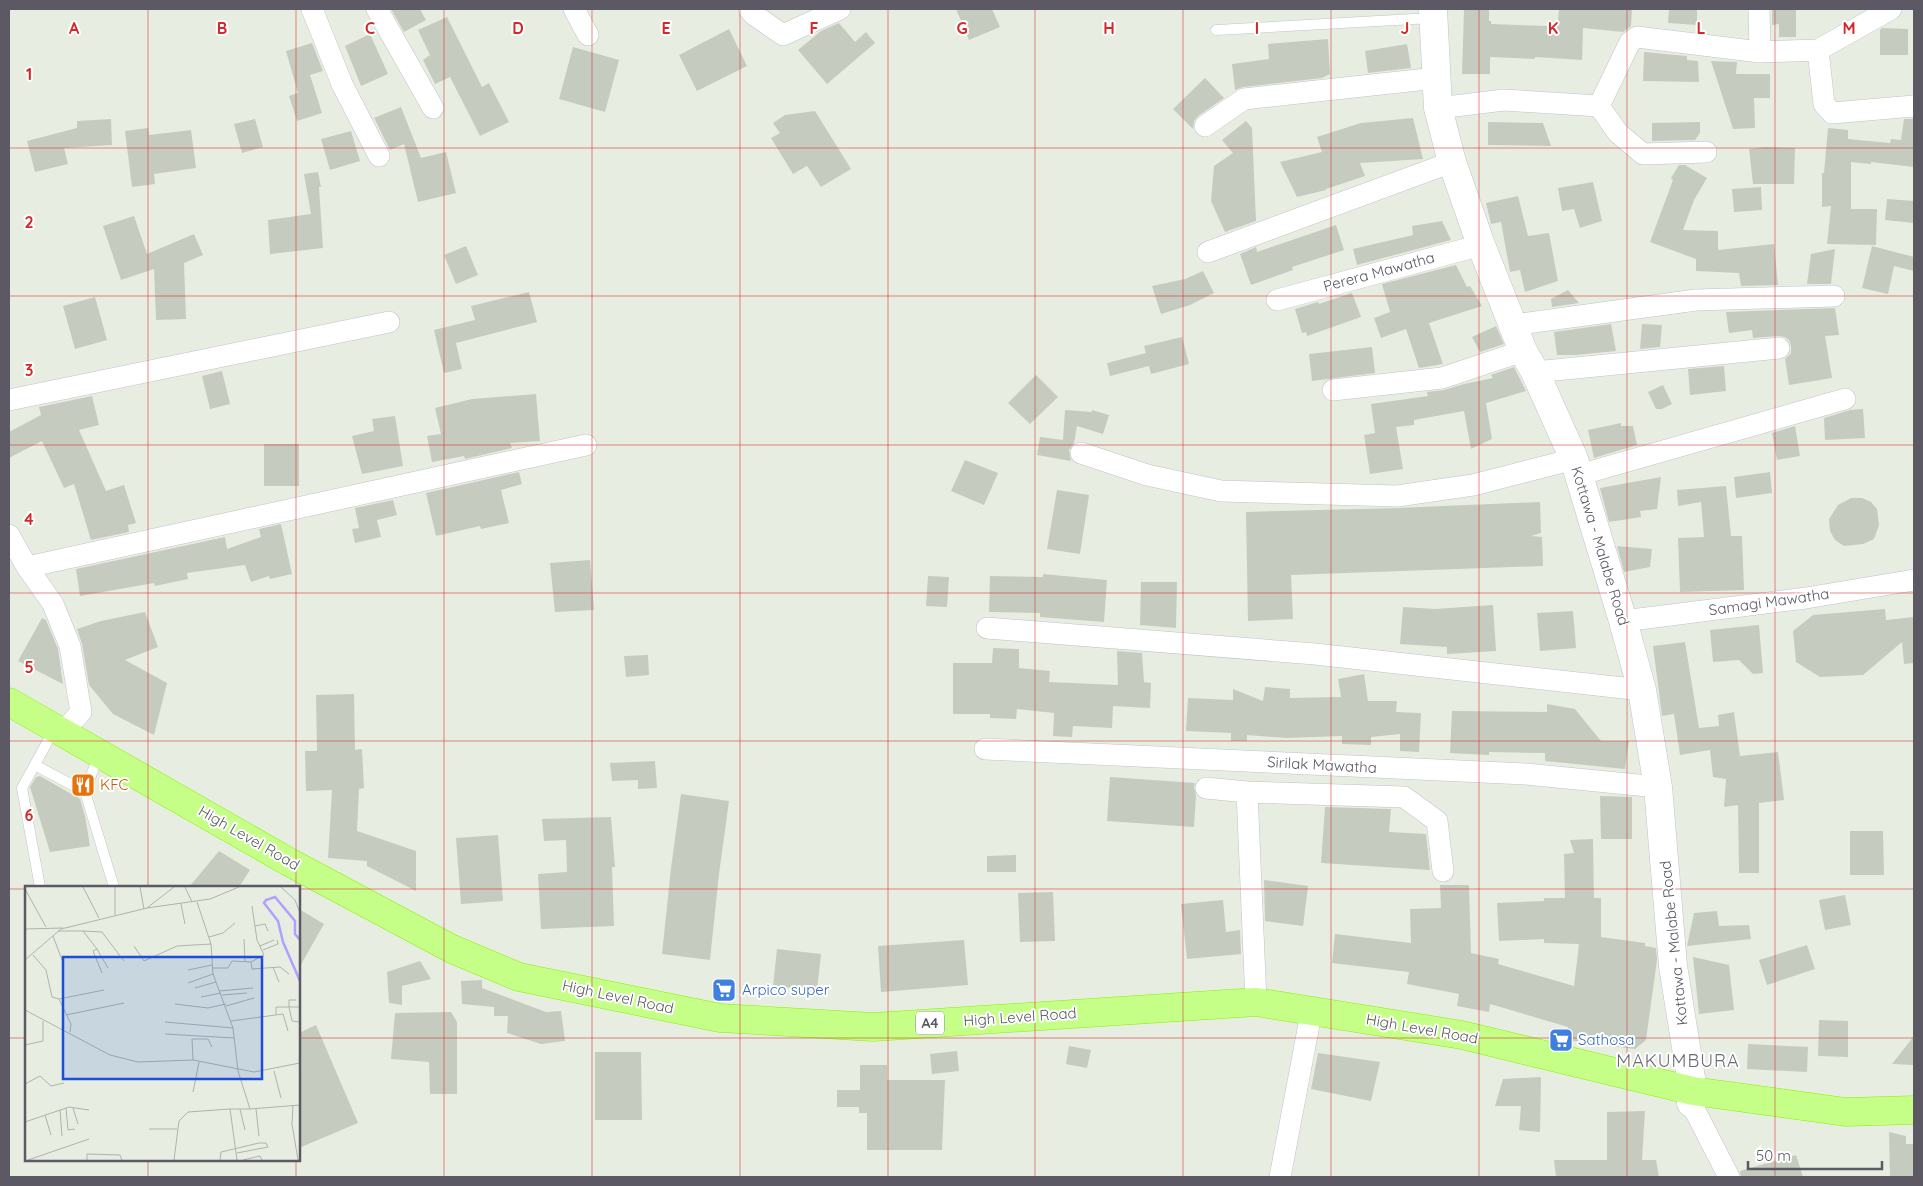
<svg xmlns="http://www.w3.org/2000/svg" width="1923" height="1186" viewBox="0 0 1923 1186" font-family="Quicksand,sans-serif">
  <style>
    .building { fill: #c6cbc0 }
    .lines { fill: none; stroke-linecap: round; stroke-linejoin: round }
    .lane-casing { stroke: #c3c0c9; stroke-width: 11 }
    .street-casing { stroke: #c3c0c9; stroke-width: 22 }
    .secondary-casing { stroke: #c4c0cb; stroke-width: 29 }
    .highway-casing { stroke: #89ef00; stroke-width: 29 }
    .lane { stroke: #fff; stroke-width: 10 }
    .street { stroke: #fff; stroke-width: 21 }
    .secondary { stroke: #fff; stroke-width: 28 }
    .highway { stroke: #c5ff87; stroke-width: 28 }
    .grid { fill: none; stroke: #d62828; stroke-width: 1; stroke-opacity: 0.55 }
    .labels { text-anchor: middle; stroke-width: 4; stroke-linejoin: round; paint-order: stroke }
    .shield { fill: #fff; stroke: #8d8b92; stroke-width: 1 }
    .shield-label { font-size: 14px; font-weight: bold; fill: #5c5964 }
    .street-label { font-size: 15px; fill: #5c5964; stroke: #fff }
    .food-label { font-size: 15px; fill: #c56008; stroke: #fff; text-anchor: start }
    .shop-label { font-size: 15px; fill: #366cbe; stroke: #fff; text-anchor: start }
    .quarter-label { font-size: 18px; letter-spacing: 1px; fill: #6d6a76; stroke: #fff }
    .inset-river { fill: none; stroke: #b1a0ff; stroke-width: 2.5 }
    .inset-road { fill: none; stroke: #afb2af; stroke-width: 1 }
    .view { fill: #1d4ed8; fill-opacity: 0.15; stroke: #1d4ed8; stroke-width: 2.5 }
    .inset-edge { fill: none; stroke: #5c5964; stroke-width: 2.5 }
    .grid-label { font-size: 16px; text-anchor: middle; font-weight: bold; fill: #d62828; stroke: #fff; stroke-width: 4; stroke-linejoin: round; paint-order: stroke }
  </style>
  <rect width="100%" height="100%" fill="#e7eee1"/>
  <path class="building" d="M391,9H420L426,20L404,32Z
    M956,9H992L1000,27L969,40Z
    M1464,9H1489V21H1491V24L1547,26V21L1558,22L1559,9H1632L1631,26L1623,32L1583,28L1582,60L1535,57V59L1490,57V74H1462Z
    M1669,9H1697V25L1668,23Z
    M1772,9H1796V37H1779V24L1772,25Z
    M447,17L482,87L489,83L509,122L480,136L450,77L435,84L423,60L430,55L418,30Z
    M839,23L855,42L866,32L875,43L827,84L798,50L821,31Z
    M1882,28L1908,29V55H1880V30Z
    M729,29L747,66L697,91L679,55Z
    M370,34L388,74L361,86L345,46Z
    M1328,39L1330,74L1322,78L1243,87L1235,90L1232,64L1269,59L1268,44Z
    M312,43L323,71L310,75L322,113L297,121L289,96L298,93L286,51Z
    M1407,44L1411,68L1368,73L1365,51Z
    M573,47L619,60L605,112L559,99Z
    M1644,52L1687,56V60L1698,61L1699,82L1643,81Z
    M1711,61L1737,62L1736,74H1770V98H1754L1755,128L1733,129Z
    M1205,78L1224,98L1198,116L1194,121L1193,129L1173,109Z
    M401,107L421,158L446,152L456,193L418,202L404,144L390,150L374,118Z
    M815,111L851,169L821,187L807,166L793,174L771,138L780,133L773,123L785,115Z
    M1413,118L1423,159L1360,163L1365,176L1326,189V190L1297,197L1280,162L1322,152L1317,137L1361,123Z
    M111,119L112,145L64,148L68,164L35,172L27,141L77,128V121Z
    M255,119L263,147L242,153L234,124Z
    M1904,119H1914V167L1871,162V164L1851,162V209H1877L1876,245L1827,244L1831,206L1822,207V173H1824L1828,128L1848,130V139L1890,143L1891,139L1901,140Z
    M1246,121L1252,128L1256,221L1225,232L1211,201L1214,166L1233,153L1222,140Z
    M1488,122L1543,123L1551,146L1488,145Z
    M1700,122V133L1695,140L1652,141V123Z
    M148,128L149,135L191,130L196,168L154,174L155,184L132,187L125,131Z
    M351,131L360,161L330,170L321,139Z
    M1765,147L1795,148L1794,184H1753L1749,149Z
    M1679,165H1685L1707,178L1694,200L1683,230L1718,231V250L1774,244L1778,285L1741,286L1739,273L1696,271V259L1650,242L1673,180L1671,178Z
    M318,172L321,187H319L323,248L270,254L268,220L311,214L304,174Z
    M1593,182L1602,221L1580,228L1574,209L1562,211L1558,188Z
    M1761,187L1762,210L1734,212L1732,189Z
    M1518,196L1528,236L1549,233L1558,281L1525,292L1520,270L1510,272L1501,222L1491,224L1486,203Z
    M1887,199L1914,201V223L1885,220Z
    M134,216L147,254L194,234L203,255L184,263L186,319L156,320L154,269L121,280L103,226Z
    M1442,221L1451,240L1357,265L1353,249L1413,235L1412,226Z
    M1336,225L1344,250L1292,267L1293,270L1251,285L1240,254L1256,247L1257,252Z
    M466,246L478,275L456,284L444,255Z
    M1872,246L1914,257V271L1894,266L1888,294L1862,288Z
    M1835,249L1831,284H1807L1811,254Z
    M1456,265L1467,287L1470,286L1482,306L1429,323L1443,364L1419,368L1406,329L1381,338L1374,318L1390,312L1382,284Z
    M1203,271L1214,293L1190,305L1161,314L1152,286L1185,279Z
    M1568,290L1579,303L1552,307L1551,299Z
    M529,292L537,322L456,343L462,369L444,373L434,330L475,320L471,306Z
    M1352,293L1361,317L1307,336L1306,332L1302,333L1295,309L1318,302L1319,304Z
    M95,297L107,340L75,349L63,306Z
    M1835,308L1839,335L1825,336L1832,378L1789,385L1785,359L1791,353V346L1789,340L1785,337L1778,336L1753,338L1752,330L1729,333L1726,312Z
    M1611,324L1616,351L1576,355H1557L1554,332Z
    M1642,324L1662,325L1660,347L1640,349Z
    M1496,326L1504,344L1480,352L1472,337Z
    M1182,337L1189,364L1151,374L1149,366L1110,376L1107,363L1146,353L1144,346Z
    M1372,347L1375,373L1312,381L1309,354Z
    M1724,366L1726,391L1690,395L1688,369Z
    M1514,367L1526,391L1486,403L1492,439L1471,449L1464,411L1414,420V425L1396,427L1403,469L1370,474L1364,435L1375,433L1371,404L1428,396L1427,392L1444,390L1464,384L1493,378L1491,375Z
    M222,371L230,404L210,409L202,376Z
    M1036,375L1058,397L1030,424L1008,403Z
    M1663,385L1672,404L1662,409H1656L1648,392Z
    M536,394L540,441L510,443L512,448L465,459L464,456L432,462L427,436L441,434L435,408L472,399Z
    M92,396L99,425L79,430L106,491L124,485L136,523L128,525L129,532L91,540L74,484L64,488L42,441L9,458V432L41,415L39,407Z
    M1863,409L1865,438L1825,440L1824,418L1850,410Z
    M1065,410L1092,412V410L1109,415L1103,434L1077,426L1074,443L1069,450L1071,461L1037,455L1040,437L1063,440Z
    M395,416L403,466L362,474L352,436L374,431L372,419Z
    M1621,423V426H1633L1637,445L1594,458L1588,430Z
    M1795,426L1800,456L1777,460L1772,433Z
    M264,444H299V486H264Z
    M965,460L998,473L984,505L951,491Z
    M519,472L522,484L501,490L509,523L481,529L480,526L436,536L426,493Z
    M1770,472L1772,493L1736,498L1734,477Z
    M1661,477L1657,509L1640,511L1641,517L1609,522L1600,488Z
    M1726,486L1731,536H1742L1744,590L1680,592L1678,538L1704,537L1701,502L1678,506L1677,490Z
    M1057,490L1089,495L1080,554L1047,549Z
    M1851,498H1862L1871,502L1877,509L1879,525L1874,539L1863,544L1844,546L1835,540L1830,531L1829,519L1838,505Z
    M393,500L397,515L377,520L381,537L355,543L352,529L359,528L355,508Z
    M1540,502L1541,533L1531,536L1542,537L1543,566L1291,575L1293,619L1248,621L1246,512L1397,508Z
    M281,524L292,574L270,579L269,576L251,582L245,565L187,573L188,579L155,586L154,583L80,596L76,569L225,537L227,549L261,537L259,529Z
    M1617,546L1652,549L1650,567L1624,572Z
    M590,560L594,610L555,612L550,563Z
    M1043,574L1107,580L1104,622L1040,617V613L989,612L990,576L1043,577Z
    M928,576L949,577L947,607L926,606Z
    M1141,582H1177L1176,628L1140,625Z
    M1493,605L1496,651L1447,654V647L1400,644L1403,607L1435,609Z
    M1885,609L1886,620L1914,617V663L1904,664L1902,642L1863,675L1820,677L1796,662L1793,631L1813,615Z
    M1573,611L1576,648L1540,651L1537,613Z
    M145,612L158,647L125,660L167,683L154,735L113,714L89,685L82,644L77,629L101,621Z
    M42,618L46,620L58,649L63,684L18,661Z
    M1759,625L1763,673L1753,674L1739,660L1713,662L1710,630Z
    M1685,642L1699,728L1719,726L1718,715L1734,712L1740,756L1778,752L1784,800L1759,803V873H1739L1738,805L1724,807L1726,779L1713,777L1710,750L1680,755L1674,714L1662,716L1653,646Z
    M993,648L1019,649V668L1050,671L1049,682L1118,685L1117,651L1142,653L1144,682L1151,683L1150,708L1113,706L1112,728L1073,726L1072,737L1053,736L1054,713L1017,709L1016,719L990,718V714H953V663H992Z
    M648,655L649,675L626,677L624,656Z
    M1364,674L1368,701H1397L1396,712L1421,713L1419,752L1400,751V734L1371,737V745L1342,744V736L1287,738L1247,735V741H1231V733L1186,731L1188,698L1233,700V689L1263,701L1265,687L1290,689V698L1341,697L1338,679Z
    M354,694L355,750L362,749L364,788L359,789L357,831L416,851V891L367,866V861L328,858L332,790L306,791L305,751H317L316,695Z
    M1547,704L1575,709L1601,741H1629L1625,769L1545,761V753L1489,752V755L1450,753L1452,711L1547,712Z
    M655,761L657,788L638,789V780L612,781L610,763Z
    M40,776L80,799L85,816L90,846L50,852L30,787L36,777Z
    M1110,777L1195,783L1194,787L1196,795L1194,827L1107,821Z
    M681,794L729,801L719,874L710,960L662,954L671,868Z
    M1600,796L1632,797V839H1601Z
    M1325,807L1391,809L1389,832L1426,834L1430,870L1321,863Z
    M611,817L615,867H612L614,926L541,929L538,874L567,872L566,840L544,841L542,819Z
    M1850,831H1883L1884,875H1850Z
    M498,835L503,901L461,904L456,838Z
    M1593,839L1594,898H1601V937L1645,943V946L1656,948L1657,960L1646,1040L1635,1049L1566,1040L1568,1027L1490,1004L1489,1012L1457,1006L1459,994L1407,984L1409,972L1332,963L1335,934L1411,943L1410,909L1441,908L1440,885H1469L1471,953L1499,959L1498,964L1574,986L1579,944L1544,943V939L1499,941L1497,903L1544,901V898H1565L1564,854L1574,853L1570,840Z
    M219,851L250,870L239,887H189Z
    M1016,855V872H987V856Z
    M1264,880L1308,886L1303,926L1265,921Z
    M1053,892L1055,941L1020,942L1018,893Z
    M1845,895L1851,925L1825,930L1819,900Z
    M1223,900L1226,932L1240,930L1241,954L1187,959L1181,904Z
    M299,909L324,924L299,968Z
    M1717,911L1719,926L1749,925L1751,939L1687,946L1694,913Z
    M964,940L968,985L881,992L878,946Z
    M1807,945L1815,969L1767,985L1759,960Z
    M777,949L821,954L817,991L773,986Z
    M1693,957L1729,965L1734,1010L1699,1014Z
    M420,961L431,979L402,986V1005L389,1003L387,972Z
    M482,980V988L546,1012L561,1011L565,1041L541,1044L507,1033L508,1016H494V1007L462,1004L461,981Z
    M451,1012L457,1022V1094H430L429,1062L391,1059L395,1013Z
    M1819,1020L1848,1021V1057L1818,1056Z
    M316,1025L358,1123L299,1148V1033Z
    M1914,1036V1065L1892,1064Z
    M1748,1044L1808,1047L1807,1072L1747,1069Z
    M1069,1046L1091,1050L1087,1068L1066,1064Z
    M957,1051L959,1071L932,1074L930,1054Z
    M595,1052H641L642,1120H595Z
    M1318,1053L1380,1062L1371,1101L1311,1089Z
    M860,1065H887V1080H945L942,1150H867V1113H859V1107H837V1090H860Z
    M1541,1077L1540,1132L1519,1130L1521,1106H1495L1503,1079Z
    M1645,1111L1642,1160H1656L1659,1177H1556L1554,1160H1607V1112Z
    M1889,1132L1906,1136V1144H1914V1177H1890Z
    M1796,1155L1803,1177H1741L1740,1171Z"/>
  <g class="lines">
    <g class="lane-casing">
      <path id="lane" d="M1216,30L1432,18
        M35,765L85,792
        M95,765L85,792L114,887
        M40,887L22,788L49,739"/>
    </g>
    <g class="street-casing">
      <path id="street" d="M312,9L342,84L379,156
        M377,9L433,108
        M574,9L588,35
        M749,9L753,14L783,35L840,9
        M1759,9L1760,52
        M1818,50L1824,104L1832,113L1914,106
        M1599,106L1630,42L1637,37L1760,52L1818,50L1891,9
        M1599,106L1618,133L1643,154L1706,152
        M1438,108L1504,100L1599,106
        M1205,126L1244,99L1436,78
        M1208,252L1452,162
        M1277,300L1481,245
        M1513,325L1696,300L1834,296
        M1535,372L1779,348
        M1333,390L1442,378L1523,351
        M9,400L389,322
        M1081,453L1147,475L1221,491L1397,496L1473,485L1574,459
        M1579,475L1845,399
        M9,535L27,567L53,604L70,646L81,712L63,732
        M27,567L586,445
        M1623,621L1806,598L1914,580
        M987,628L1315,654L1642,690
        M985,749L1526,774L1658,787
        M1206,788L1247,792
        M1256,1002L1247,792L1404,797L1437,821L1443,871
        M1691,1103L1729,1177
        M1280,1177L1310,1019"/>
    </g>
    <g class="secondary-casing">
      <path id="secondary" d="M1433,9L1438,108L1452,162L1481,245L1523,351L1535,372L1574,459L1623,621L1642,690L1658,787L1673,966L1693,1091L1691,1103"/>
    </g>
    <g class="highway-casing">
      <path id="highway" d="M9,702L289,862L452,949L519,977L720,1018L874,1027L1256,1002L1462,1035L1693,1091L1846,1112L1914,1110"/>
    </g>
    <use href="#lane" class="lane"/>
    <use href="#street" class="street"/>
    <use href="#secondary" class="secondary"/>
    <use href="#highway" class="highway"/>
  </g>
  <path class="grid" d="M148,9V887M296,9V887M444,9V1177M592,9V1177M740,9V1177M888,9V1177M1035,9V1177M1183,9V1177M1331,9V1177M1479,9V1177M1627,9V1177M1775,9V1177M9,148H1914M9,296H1914M9,445H1914M9,593H1914M9,741H1914M9,889H26M299,889H1914M9,1038H26M299,1038H1914M148,1160V1177M296,1160V1177"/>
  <defs>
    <g id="restaurant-square" transform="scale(1.25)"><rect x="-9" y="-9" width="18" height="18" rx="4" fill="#e8710a" stroke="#fff"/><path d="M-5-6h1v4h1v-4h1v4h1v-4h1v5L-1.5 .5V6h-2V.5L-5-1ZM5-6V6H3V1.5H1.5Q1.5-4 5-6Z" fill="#fff"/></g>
    <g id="supermarket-square" transform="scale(1.25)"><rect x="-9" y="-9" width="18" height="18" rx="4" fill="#3f7fe0" stroke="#fff"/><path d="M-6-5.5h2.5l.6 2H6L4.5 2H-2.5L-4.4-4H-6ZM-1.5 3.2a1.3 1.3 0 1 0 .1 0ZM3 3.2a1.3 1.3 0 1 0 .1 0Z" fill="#fff"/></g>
  </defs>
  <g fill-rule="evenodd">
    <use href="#restaurant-square" x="83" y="785"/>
    <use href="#supermarket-square" x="724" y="990"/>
    <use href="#supermarket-square" x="1561" y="1040"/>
  </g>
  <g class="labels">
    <rect class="shield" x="916" y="1011.5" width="28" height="23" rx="4"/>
    <g class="shield-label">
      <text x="930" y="1028">A4</text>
    </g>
    <g class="street-label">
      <text transform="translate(1379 272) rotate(-15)" y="5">Perera Mawatha</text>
      <text transform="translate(1600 546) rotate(73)" y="5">Kottawa - Malabe Road</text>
      <text transform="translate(1769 602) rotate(-8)" y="5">Samagi Mawatha</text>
      <text transform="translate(1322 765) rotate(3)" y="5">Sirilak Mawatha</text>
      <text transform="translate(249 838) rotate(30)" y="5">High Level Road</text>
      <text transform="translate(1674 943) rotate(-96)" y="5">Kottawa - Malabe Road</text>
      <text transform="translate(618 997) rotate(12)" y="5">High Level Road</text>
      <text transform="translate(1020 1017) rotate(-4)" y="5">High Level Road</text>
      <text transform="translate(1422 1029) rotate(10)" y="5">High Level Road</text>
    </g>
    <g class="food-label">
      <text x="100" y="790">KFC</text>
    </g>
    <g class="shop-label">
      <text x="742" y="995">Arpico super</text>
      <text x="1578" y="1045">Sathosa</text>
    </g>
    <g class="quarter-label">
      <text x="1678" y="1067">MAKUMBURA</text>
    </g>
  </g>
  <g transform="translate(25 886)">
    <rect width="275" height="275" fill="#e7eee1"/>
    <path class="inset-river" d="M275,54L270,48V35L250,11L241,14L239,17L253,35L258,56L275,95"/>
    <path class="inset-road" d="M58,1L74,32M115,1L119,23M160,1L167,16M256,1L270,14L275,27M0,3L21,41M172,16L186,58L188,88L208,142L213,185L225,223L275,219M156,18L160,38M122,22L185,13L214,1M90,29V1M230,40L240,38L243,45M0,43L38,42M33,45H58L72,63L68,65L77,87M58,45L77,46L99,75M28,50L39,79M184,51L198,47L210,37M219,53L220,76M109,60L119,75L152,60L186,58M235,60L249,54M72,63L83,82M238,64L253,58L252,54M8,69L21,84L27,111L34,113M0,74L36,43L122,22L149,1M226,76L227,83L255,81L264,88M248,81L254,96M187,82H203M203,82L207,75L226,76L239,69L232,54L227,20M163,84L187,79M163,97L188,88M170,102L191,96M194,105L228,102M197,109L222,107M176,111L196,107M271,114H264V121L267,135L275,136M150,118L183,122L201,118M201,120L229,112M0,124L85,169L113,176L168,174L229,186L275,177M251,128V121H275M41,129L99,117M206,135L258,128L263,145M140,136L208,142M45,146L46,138L34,113L79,104M140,148L209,152M0,159L18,155V135M168,174L167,153H183L187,161M249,185L256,212M0,198L15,190L26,200L39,197M168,206L174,176M268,219L267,238L273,274M41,222L43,244L50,243M48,222L53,238M215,223L220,244M231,223L234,250M35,224L37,250M20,229L26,249M0,236L44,221L64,224M124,243H152M3,274L64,253M62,274V268L95,269L97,274M149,274L154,235L163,226L205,223M195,274L196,266L234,257H241L243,261L212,267M212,274L205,223H225M218,274L235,270L237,274"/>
    <path class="view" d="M38,71H237V193H38Z"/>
    <rect width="275" height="275" class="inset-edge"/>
  </g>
  <g class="grid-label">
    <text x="74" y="34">A</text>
    <text x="222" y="34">B</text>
    <text x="370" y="34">C</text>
    <text x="518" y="34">D</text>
    <text x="666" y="34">E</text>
    <text x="814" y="34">F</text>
    <text x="962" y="34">G</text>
    <text x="1109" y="34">H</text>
    <text x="1257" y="34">I</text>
    <text x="1405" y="34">J</text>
    <text x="1553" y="34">K</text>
    <text x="1701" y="34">L</text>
    <text x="1849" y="34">M</text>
    <text x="29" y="80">1</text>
    <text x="29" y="228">2</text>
    <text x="29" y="376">3</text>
    <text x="29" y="525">4</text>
    <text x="29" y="673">5</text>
    <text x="29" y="821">6</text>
  </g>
  <rect width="1923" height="1186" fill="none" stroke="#5c5964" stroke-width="20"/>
  <path d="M1748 1161v8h134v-8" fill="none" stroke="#5c5964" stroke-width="2.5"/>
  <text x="1756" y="1161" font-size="15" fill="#5c5964" stroke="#ffffff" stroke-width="4" paint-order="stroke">50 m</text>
</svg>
